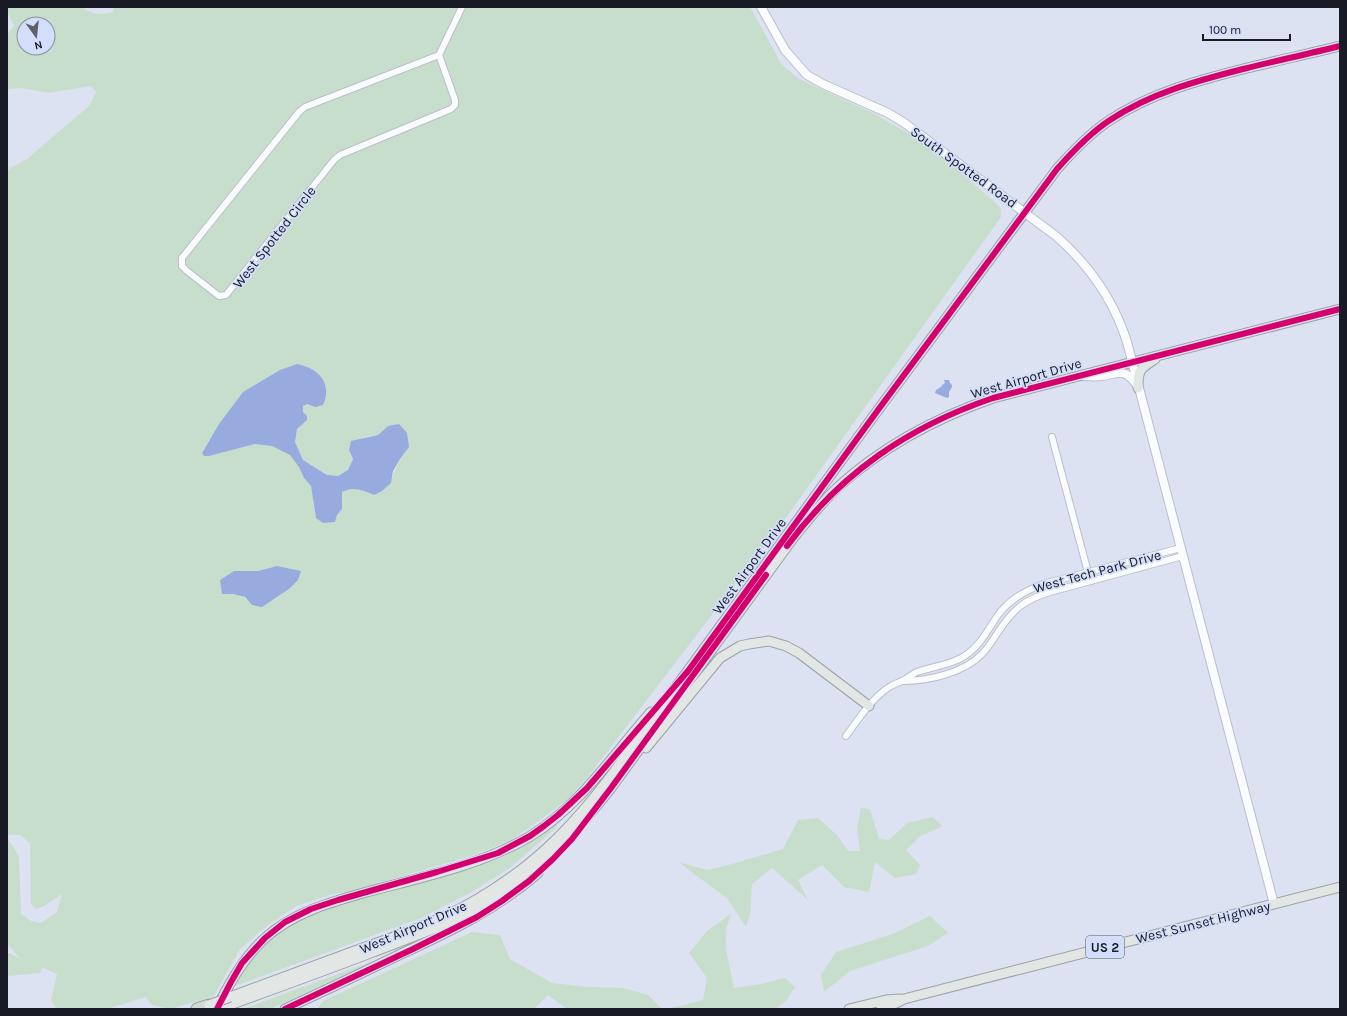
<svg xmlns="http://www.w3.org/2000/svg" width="1347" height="1016" viewBox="0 0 1347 1016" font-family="Karla,sans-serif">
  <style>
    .green { fill: #c7decc; fill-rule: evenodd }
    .water { fill: #98abdf }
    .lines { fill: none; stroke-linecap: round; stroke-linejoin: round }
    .street-casing { stroke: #babfcb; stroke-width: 8 }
    .secondary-casing { stroke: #babfcb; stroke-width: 10 }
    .primary-casing { stroke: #9aa3a3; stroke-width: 11 }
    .highway-casing { stroke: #9aa3a3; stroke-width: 13 }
    .street { stroke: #fafbfd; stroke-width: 6 }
    .secondary { stroke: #fafbfd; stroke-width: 8 }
    .primary { stroke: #e2e6e4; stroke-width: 9 }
    .highway { stroke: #d2d9d3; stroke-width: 11 }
    .primary-bridge-casing { stroke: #9aa3a3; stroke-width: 11; stroke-linecap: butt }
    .primary-bridge { stroke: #e2e6e4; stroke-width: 9 }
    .cycleway-casing { stroke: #d3defa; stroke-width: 8 }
    .cycleway { stroke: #d6006c; stroke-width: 6 }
    .labels { text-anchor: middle; stroke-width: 3.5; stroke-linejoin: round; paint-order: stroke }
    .shield { fill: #d3defa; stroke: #505665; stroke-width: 1 }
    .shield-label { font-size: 13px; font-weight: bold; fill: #181b25 }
    .street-label { font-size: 14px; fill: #181b25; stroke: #d3defa }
  </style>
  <rect width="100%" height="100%" fill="#dce2f1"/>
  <path class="green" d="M7,7H82C91,15 101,15 113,12L114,7H750L782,65L799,79L875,114L931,147L997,204L1001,209V217L780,526L587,778L567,800L540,820L511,840L474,855L355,890L333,894L296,906L268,925L240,949L214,996L171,1009L152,1005L146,997L107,1009H57L51,1000L57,974L42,967L41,973L7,976V954L10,953L21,960L7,943V840L8,839L19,856L21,914L31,921L41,923L57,912L62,894L44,906L36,909L31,904L30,843L20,835H7V170L27,159L90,105L96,92L91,86L49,93L21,88L7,89V35L14,26L7,11ZM24,24H48V48H24ZM262,382L315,407L307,404L303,406L302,412L307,416L297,429L295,442L303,460L327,475L338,476L348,470L353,459L349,450L364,437L378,435L388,426L409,447C400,459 394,469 391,483L374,494C362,489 353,486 341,492L342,500L335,522L316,518L311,486L304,478L299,467L290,455L272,446L255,444L209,456H204L202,452L219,424L243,392ZM277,566L289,589L272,601L252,605C242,594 237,594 222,594L234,571H258Z
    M861,808L870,809L879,839L889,840L907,823L932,817L943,826L919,837L906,850L920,865L916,874L895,878L875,862L869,892L844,887L822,865L798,880L808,900L772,868L752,884L750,915L746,927L727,898L694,874L679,862L707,870L732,864L783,849L798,820L818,818L837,835L848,851H860L857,828Z
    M558,823L555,829L511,867L470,893L421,918L235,986L247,965L267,943L289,926L313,914L341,904L475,867L500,858L522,847Z
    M731,914L726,929V950L734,988L761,984L785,978L795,987L786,1001L775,1009H667L703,1000L707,978L689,953L707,931Z
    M930,916L948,933L928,946L850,971L824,992L821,975L836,952L893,934Z
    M472,932L500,935L510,959L552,983L588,987L623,988L648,995L662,1009H567L548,995L534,1009H317L323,1001Z
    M376,960L271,1009H243Z"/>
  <path class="water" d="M297,364C318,368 333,383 323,405L315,407L307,404L303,406V412L307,416V420L297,429L295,442L303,460L327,475L338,476L348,470L353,459L349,450L351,441L378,435L388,426L399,424L407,433L409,447L400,459L393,471L391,483L382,491L374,495C363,490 353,486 342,492V509L337,515L335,522L323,523L316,518L311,486L304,478L299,467L290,455L272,446L255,444L209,456H204L202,453L219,424L243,392L280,370Z
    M944,380H949L950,383L952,385V387L949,392V397L947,398L935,393L936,390L941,387L942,385L945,383Z
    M277,566L301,571L298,580L289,589L262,607L252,605L245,597L233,594H222L220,580L234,571H258Z"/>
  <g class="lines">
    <g class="street-casing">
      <path id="street" d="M439,55L455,100V105L451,109L340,155L334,160L226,295L219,296L187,271L182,266V258L299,112L305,107L439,55L462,7
        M1052,437L1089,576
        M903,681C928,681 964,673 982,654C988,648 993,640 998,632C1013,610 1023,600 1050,592L1183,556
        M846,736C859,719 872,697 891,686C894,684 898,683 902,681C907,679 912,674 917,672C934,666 952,665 966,655C981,645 988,629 998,615C1010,599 1025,591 1043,584L1181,548"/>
    </g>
    <g class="secondary-casing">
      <path id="secondary" d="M761,7L785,50L807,75L823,84L888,113L903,122L1056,236C1089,265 1114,301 1127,342L1274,904
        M1085,376C1090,376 1096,377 1101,376C1118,374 1124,367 1136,384"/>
    </g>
    <g class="primary-casing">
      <path id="primary" d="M1138,388C1138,369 1140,369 1155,359
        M646,748L720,658L740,646L749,644L769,641L786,646L799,653L869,706
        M230,997C273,981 316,965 360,949C406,933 451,917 492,890C541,859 576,822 611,776L878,410L1057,169C1073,151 1090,133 1110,120C1151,93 1196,81 1243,69C1275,61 1308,54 1340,46
        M219,1004C231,980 245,956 265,938C293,913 328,903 363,893C418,878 479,866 529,837C579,807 613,755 651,712
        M219,1009C270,990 322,972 373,952C412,937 453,923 489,901C537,871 576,833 611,788L794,537C808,520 822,502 838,487C883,446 936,418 993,398L1340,309
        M285,1009C324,991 364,972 403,953C451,931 498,908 538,873
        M849,1009L886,1000L900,999
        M881,1009L888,1007L904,999L1340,887"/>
    </g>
    <g class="highway-casing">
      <path id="highway" d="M197,1009L209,1005"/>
    </g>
    <use href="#street" class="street"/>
    <use href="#secondary" class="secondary"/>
    <use href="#primary" class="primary"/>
    <use href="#highway" class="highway"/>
    <g class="primary-bridge-casing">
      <path id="primary-bridge" d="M209,1005L230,997"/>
    </g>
    <use href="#primary-bridge" class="primary-bridge"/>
    <g class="cycleway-casing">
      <path id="cycleway" d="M787,546C841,473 908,427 993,398L1340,309
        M217,1009L231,982L242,963L265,938L285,922L311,909L338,900L437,872L498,853L530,836L544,826L558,815L587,788L688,671L878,410L1057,169C1073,151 1090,133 1110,120C1151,93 1196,81 1243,69C1275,61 1308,54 1340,46
        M285,1009L413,949L477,917L502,901L529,881L553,859L572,839L611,788L766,575"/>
    </g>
    <use href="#cycleway" class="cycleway"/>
  </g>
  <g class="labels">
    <rect class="shield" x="1086" y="936" width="38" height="22" rx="3"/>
    <g class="shield-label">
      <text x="1105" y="952">US 2</text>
    </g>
    <g class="street-label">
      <text transform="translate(964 167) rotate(36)" y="5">South Spotted Road</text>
      <text transform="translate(274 237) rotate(-52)" y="5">West Spotted Circle</text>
      <text transform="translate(1026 378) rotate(-16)" y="5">West Airport Drive</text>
      <text transform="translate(749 566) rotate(-54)" y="5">West Airport Drive</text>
      <text transform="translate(1097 571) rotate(-15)" y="5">West Tech Park Drive</text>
      <text transform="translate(1203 922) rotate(-14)" y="5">West Sunset Highway</text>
      <text transform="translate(413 927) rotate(-23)" y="5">West Airport Drive</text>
    </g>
  </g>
  <rect width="1347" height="1016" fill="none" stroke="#181b25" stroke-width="16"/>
  <g transform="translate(36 36) rotate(165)"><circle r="19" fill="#d3defa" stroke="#8890a5"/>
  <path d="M0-3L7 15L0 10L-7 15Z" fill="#5d616c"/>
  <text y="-6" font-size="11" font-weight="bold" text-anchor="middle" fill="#181b25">N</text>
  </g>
  <path d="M1203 34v6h87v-6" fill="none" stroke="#181b25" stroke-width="2"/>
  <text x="1209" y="34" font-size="12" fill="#181b25" stroke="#d3defa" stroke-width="3" paint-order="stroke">100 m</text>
</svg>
